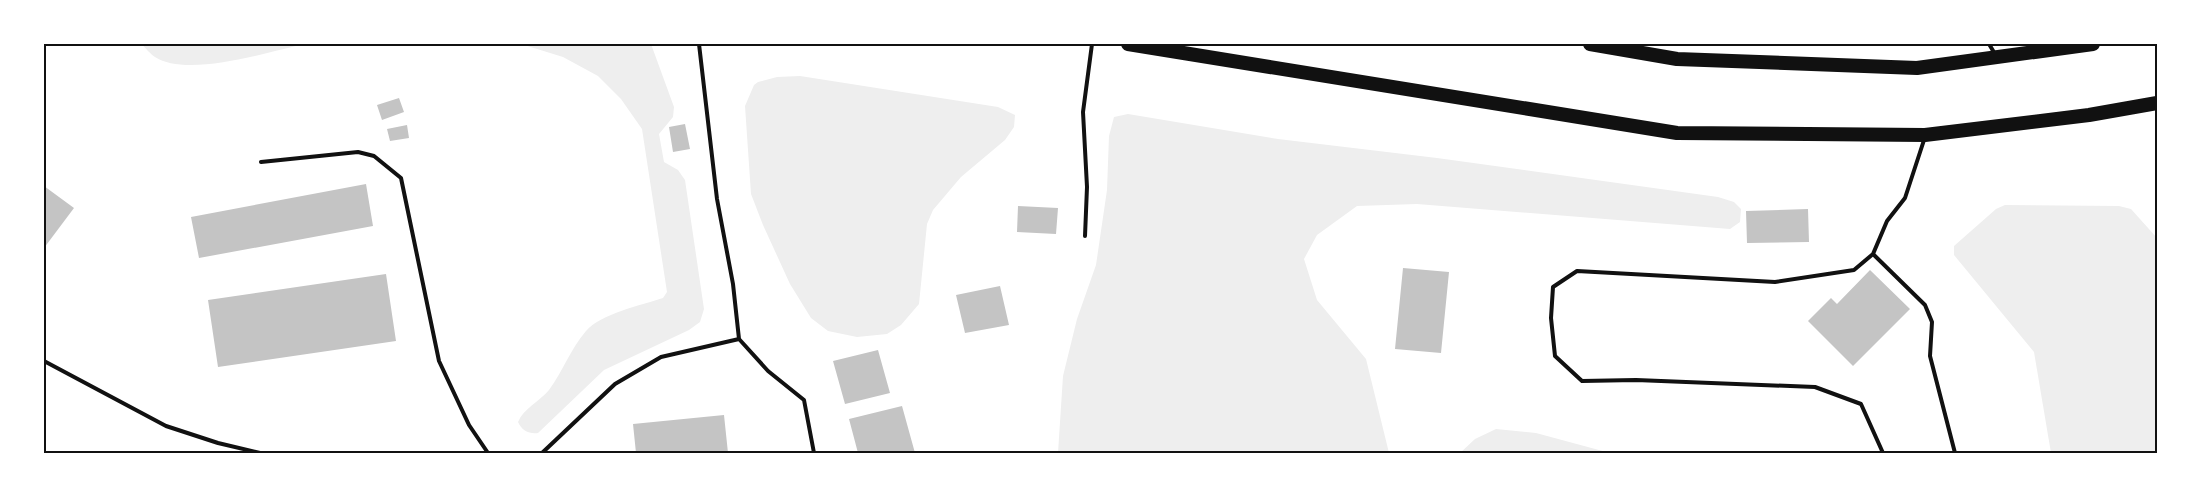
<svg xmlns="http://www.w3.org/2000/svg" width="2201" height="497" viewBox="0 0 2201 497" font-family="Ubuntu,sans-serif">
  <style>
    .green { fill: #eee }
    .building { fill: #c4c4c4 }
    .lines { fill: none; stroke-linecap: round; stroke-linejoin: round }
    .service { stroke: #111; stroke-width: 4 }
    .trunk { stroke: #111; stroke-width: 14 }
    .neatline { fill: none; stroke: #111; stroke-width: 2 }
  </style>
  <rect width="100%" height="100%" fill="#fff"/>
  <path class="green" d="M141,44H304C268,52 187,78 155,57C150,54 146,48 141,44Z
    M521,44H651L674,107L673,117L659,134L664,162L678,170L685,180L704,309L700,322L689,330L604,370L538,433C529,434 522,431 518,422C524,408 539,402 549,390C563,371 571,348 586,331C600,314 642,305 663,298L667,292L642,129L621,99L598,76L563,57Z
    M800,76L998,107L1015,115L1014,127L1005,140L961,177L933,210L927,224L919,304L901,325L887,334L857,337L828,331L811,318L790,284L763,225L751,194L745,106L754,85L758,82L777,77Z
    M1128,114L1278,139L1437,158L1718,197L1734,202L1741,209L1740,222L1730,229L1417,204L1357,206L1317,235L1304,259L1317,300L1366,359L1389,453H1058L1063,376L1077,319L1096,265L1107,190L1109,136L1114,117Z
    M2005,205L2119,206L2131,209L2157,238V453H2051L2034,352L1954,255V246L1996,209Z
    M1496,429L1536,433L1610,453H1460L1475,439Z"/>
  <path class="building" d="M399,98L404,112L382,120L377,105Z
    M685,124L690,149L673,152L669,127Z
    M407,125L409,138L390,141L387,129Z
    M366,184L373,226L199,258L191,217Z
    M44,186L74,208L44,248Z
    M1018,206L1058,208L1056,234L1017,232Z
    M1808,209L1809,242L1747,243L1746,211Z
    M1403,268L1449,272L1441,353L1395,349Z
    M1870,270L1910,309L1853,366L1808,321L1831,298L1837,304Z
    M386,274L396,341L218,367L208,300Z
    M1000,286L1009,325L965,333L956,295Z
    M878,350L890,393L845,404L833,361Z
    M902,406L915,453H858L849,419Z
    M724,415L728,453H636L633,424Z"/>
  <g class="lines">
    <path class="service" d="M699,44L717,199L733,284L739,339L768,371L804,400L814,453
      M1989,44L1995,54
      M261,162L358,152L374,156L401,178L439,361L469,425L488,453
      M1085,236L1087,187L1083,112L1092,44
      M1873,254L1925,305L1932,322L1930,356L1955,453
      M44,361L166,426L218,443L260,453
      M542,453L615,384L661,357L739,339
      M1883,453L1861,404L1815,387L1636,380L1582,381L1555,356L1551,318L1553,287L1577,271L1775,282L1854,270L1873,254L1887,221L1905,198L1925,137"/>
    <path class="trunk" d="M1128,44L1677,133L1925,135L2089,115L2157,103
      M1590,44L1677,59L1917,68L2093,44"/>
  </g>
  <rect width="2201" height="497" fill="none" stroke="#ffffff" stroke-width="90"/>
  <rect x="45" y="45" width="2111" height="407" class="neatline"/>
</svg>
